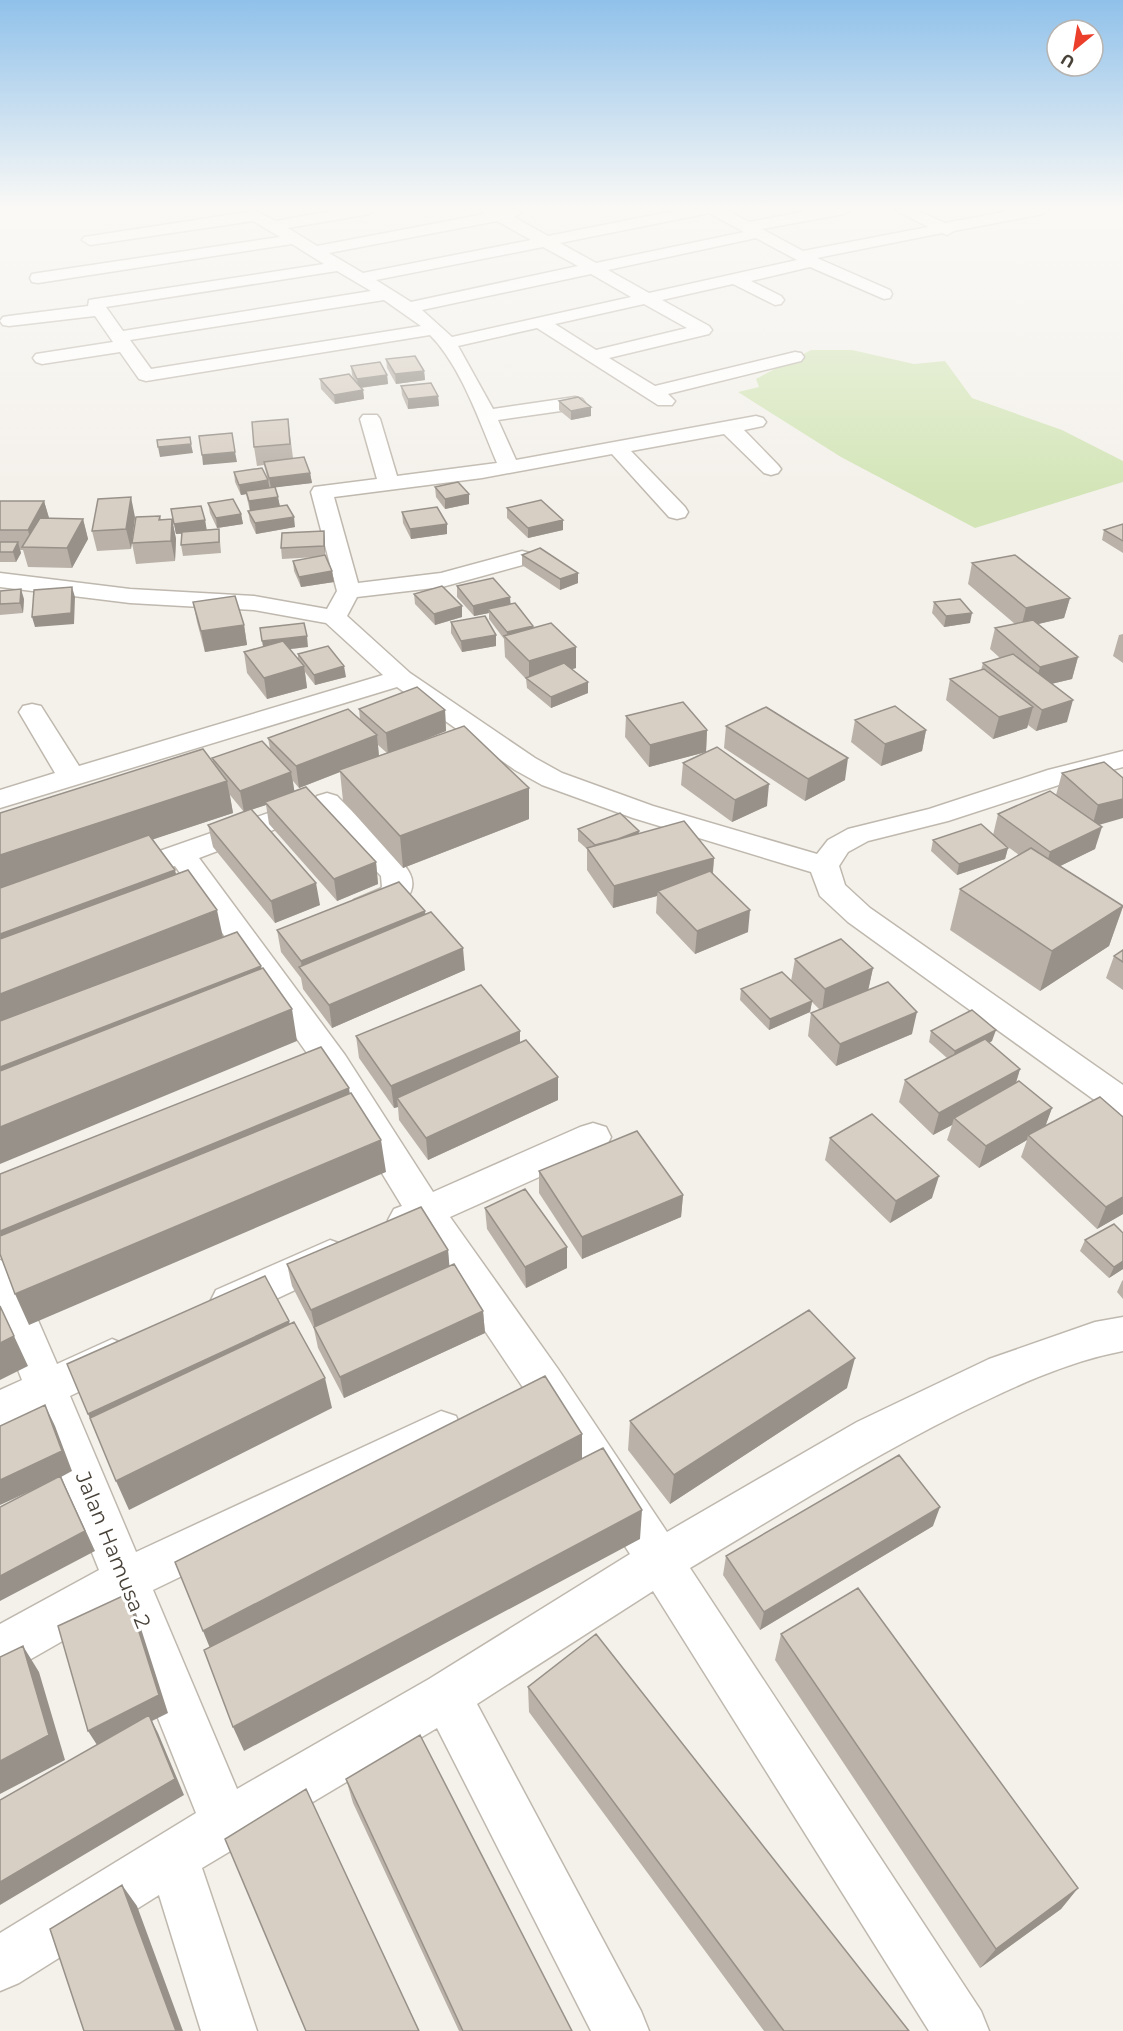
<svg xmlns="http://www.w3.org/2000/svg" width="1123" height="2031" viewBox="0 0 1123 2031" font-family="Montserrat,sans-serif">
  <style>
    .green { fill: #d3e5b7 }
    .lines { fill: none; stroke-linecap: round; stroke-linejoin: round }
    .minor-casing { stroke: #bfb8ae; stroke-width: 3 }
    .minor { fill: #fff; fill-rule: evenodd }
    .wall { fill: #bab2a9; fill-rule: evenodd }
    .shaded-wall { fill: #979189 }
    .building { fill: #d8cfc4; stroke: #979189; stroke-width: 1.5 }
    .labels { text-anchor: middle; stroke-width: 6; stroke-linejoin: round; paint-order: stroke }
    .near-street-label { font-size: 21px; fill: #484239; stroke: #fff }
  </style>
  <rect width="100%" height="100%" fill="#f4f1eb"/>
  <path class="green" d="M811,350H852L914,364L945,361L972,398L1062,430L1123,461V482L975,528L841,457L738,392L759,387L756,379Z"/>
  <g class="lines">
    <g class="minor-casing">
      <path id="minor" d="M343,209H376L369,214L288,228L317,246L485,214L481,209L518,210L521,213L514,217L548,236L684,209H725L749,222L818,209H851L844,214L762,229L803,251L928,227L894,209H914L945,223L1019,209H1050L1043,214L954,231L947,235L942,233L817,258L890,290L892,294L890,298L884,299L810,267L751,281L781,296L784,300L781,304L775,305L733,284L662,300L709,326L712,330L709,334L609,358L655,386L795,352L801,353L804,357L801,361L668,394L675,401L672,405H658L537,328L458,346L493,409L575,397L582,399L585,403L582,407L575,409L498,420L516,460L756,416L763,418L766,422L763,426L744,430L778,465L781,469L778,473L771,475L764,473L724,434L631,451L685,507L688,512L685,517L677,519L669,517L612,454L482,478L334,497L358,583L441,573L522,551L530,553L533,558L530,563L442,587L357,597L347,616L410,673L535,758L562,773L653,806L817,854L828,840L848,829L929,809L1048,770L1123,751V767L1068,782L948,821L868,841L848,852L839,866L845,885L870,908L1123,1085V1116L1111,1112L848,922L820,896L811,872L633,818L542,785L515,770L397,687L0,808V790L55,773L19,712L23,706L32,704L41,706L79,766L383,675L326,623L254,610L130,603L0,587V573L130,589L254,596L327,609L337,591L311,492L314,487L322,486L377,479L360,419L363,415H377L380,419L397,476L497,463C480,423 461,366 430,335L146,381L139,379L120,352L42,364L36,362L33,358L36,354L113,342L95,316L9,326L3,325L0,321L3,317L9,316L88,306L89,300L95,299L324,264L292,244L38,283L32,282L30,278L32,274L38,273L280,237L253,221L90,245L82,240L84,237L255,211L276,221ZM709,213L744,232L596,263L560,243ZM497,221L531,240L363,273L329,253ZM756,238L797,260L649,293L608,270ZM543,247L578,266L411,302L376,280ZM337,271L371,291L123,331L106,307ZM591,274L631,297L452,337L422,310ZM384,300L421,326L151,369L130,340ZM644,304L687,328L596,350L555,324Z
        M327,793L337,796C353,813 402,856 410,874C416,886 410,899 398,905C385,913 369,918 354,914L350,907L354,900L380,889L382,887L381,876L321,812L199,858L345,1055L433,1192L580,1127L593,1123L606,1127L611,1137L606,1147L450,1217L558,1369L667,1532L857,1422L989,1359L1095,1322L1123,1317V1351C1065,1362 1011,1388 958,1414C866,1460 779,1515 690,1568L981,2011L989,2031H929L653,1591L477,1704L641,2011L649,2031H591L437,1728L202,1868L257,2031H201L159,1895L19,1983L0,1991V1933L196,1813L115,1611L17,1667L0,1674V1624L99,1570L36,1413L0,1429V1390L22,1380L0,1324V1260L14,1265L57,1364L112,1339L126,1345L132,1357L126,1369L70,1396L136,1552L441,1411L456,1416L462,1430L456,1444L153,1590L237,1789L429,1679L630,1554L528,1395L418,1231L407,1235L394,1231L388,1220L394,1209L402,1206L321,1073L175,866L161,870L151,868L146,861L151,854L300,802L314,800L317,796Z
        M330,1240L344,1245L349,1256L344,1267L244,1314L230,1319L216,1314L210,1302L216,1290Z"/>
    </g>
    <use href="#minor" class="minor"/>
  </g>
  <path class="wall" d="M386,359L424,371L425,380L396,384L387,368Z
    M351,366L387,375L388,384L361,388L363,390L364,399L335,404L321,389L320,379L355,381L352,375Z
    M401,386L438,396L439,406L408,409L402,395Z
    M559,401L591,407V416L571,420L559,410Z
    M288,419L293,458L310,473L312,483L275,487L280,506L295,527L256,534L250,521L248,511H250L246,494L241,495L235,482L234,472L268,480L264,465L257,466L254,447Z
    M435,487L469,504L445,509L436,497Z
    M0,501H44L49,519H83L88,539L72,568L28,567L23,550H20L21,553L16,562H0Z
    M208,503L241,514L243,524L217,528L210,513Z
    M507,508L563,530L528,538L507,518Z
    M171,509L205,520L206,530L219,529L221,553L183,556L181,545L182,534H176Z
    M402,512L447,534L411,539L403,523Z
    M160,516L161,520L172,519L176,539L175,561L136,564L132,543Z
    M135,517L131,549L97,551L92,531Z
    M1123,524V553L1102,540L1104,530Z
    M324,531L325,556L332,571L334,582L301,587L294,571L293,561L317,557L282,559L281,548Z
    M522,555L578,583L560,590L522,565Z
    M972,563L1070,598L1064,618L1038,624L1078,657L1072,679L1051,684L1067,722L1036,731L1028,725L1027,728L993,739L946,700L950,679L981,670L983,663L1000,658L990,649L995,628L1015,624L968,584Z
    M457,586L511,604L533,628L576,668L572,669L588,693L551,708L527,688L526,679L505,657L504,639L489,619V613L474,616L457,597Z
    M0,591L24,599L23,613L0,615Z
    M414,594L462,606V617L435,625L415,604Z
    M193,602L244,625L247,645L205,652L197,622Z
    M934,602L970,623L944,627L932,613Z
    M451,622L496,635V646L462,652L451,633Z
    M1123,634V663L1113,656L1119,635Z
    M308,647L290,649L298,660V654L346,677L315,685L305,672L307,688L267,699L247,673L244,652Z
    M359,709L445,710L446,731L418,742L529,788V819L403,868L343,801L340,772L299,788L293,781L294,792L376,862L378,884L337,901L269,824L266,805L251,810L320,905L275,923L213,847L208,825L244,812L230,795L233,813L153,839L176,874L223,937L262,969L297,1041L0,813L213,761L212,758L270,749L268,738L360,720ZM378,745L387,753L379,756Z
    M626,716L707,730L706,752L649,767L625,737Z
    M855,720L926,730L922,751L881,766L851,742Z
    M726,726L845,780L805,801L724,748Z
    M1104,762L1099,825L1095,849L1060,866L1123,906V907L1109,946L1040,991L950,930L960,889L1019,855L1004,844L1008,848L1005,859L957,875L931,851L933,840L993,835L998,814L1056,795L1062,773Z
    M683,763L767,806L732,822L681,785Z
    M578,829L638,834L714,858L713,873L748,932L695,954L656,913L657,896L613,908L587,870V849L578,841Z
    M425,915L465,970L332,1028L303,989L301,978L281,952L277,930Z
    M1123,950V990L1106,978L1114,956Z
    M795,959L873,968L868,990L912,1034L836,1066L808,1036L811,1013L820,1010L812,1002L810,1012L769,1030L740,1000L741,989L791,981Z
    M931,1031L992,1041L989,1043L1020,1069L1016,1083L1052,1108L1045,1126L1123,1117V1214L1097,1229L1021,1157L1027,1140L979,1168L947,1140L952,1125L933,1135L899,1102L905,1080L947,1058L929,1042Z
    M356,1036L520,1043L558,1100L428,1160L399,1120L398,1107L394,1108L359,1058Z
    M830,1138L932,1198L890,1223L825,1160Z
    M539,1171L683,1195L681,1217L582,1259L539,1193Z
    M485,1208L567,1247V1268L526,1288L487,1229Z
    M1123,1233V1269L1109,1278L1080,1251L1085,1240Z
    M448,1250L449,1267L483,1311L485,1333L344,1398L318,1348L314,1329L292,1286L287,1264Z
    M1123,1280V1299L1117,1292L1122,1281Z
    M847,1388L670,1504L628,1450L630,1421Z
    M933,1526L760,1630L723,1575L726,1556Z
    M781,1634L1078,1888L1061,1909L980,1968L775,1660Z
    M528,1687L909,2031H764L529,1712Z
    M346,1779L572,2031H459L353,1803Z"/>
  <path class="shaded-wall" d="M424,371L425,380L396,384L395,374Z
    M387,375L388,384L358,388L357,379Z
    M363,390L364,399L335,404L334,395Z
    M438,396L439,406L408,409V399Z
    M591,407V416L571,420V411Z
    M191,444L193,453L160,457L158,447Z
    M235,452L237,462L203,465L202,455Z
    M310,473L312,483L271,488L269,478Z
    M268,480L270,490L241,495L239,485Z
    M469,494V504L445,509V499Z
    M131,497L135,517L131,549L126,529Z
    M278,497L280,507L250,511L249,501Z
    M44,501L50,521L32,547L28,530Z
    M241,514L243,524L217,528L216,518Z
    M294,517L295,527L256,534L255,523Z
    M83,519L88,539L72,568L67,548Z
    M172,519L176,539L175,561L171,541Z
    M205,520L207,531L176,534L174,524Z
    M563,520V530L528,538V528Z
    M447,524V534L411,539L410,529Z
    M324,531L325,541V556L324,546Z
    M18,542L21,553L16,562L13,552Z
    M332,571L334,582L301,587L299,577Z
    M578,573V583L560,590V579Z
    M72,587L75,597L74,624L35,627L32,617Z
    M21,589L24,599L23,613L20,603Z
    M510,597L511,608L488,609L489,613L474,616L473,606Z
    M1070,598L1064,618L1021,628L1026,608Z
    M462,606V617L435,625L434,614Z
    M972,613L970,623L944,627L946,616Z
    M244,625L247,645L205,652L201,631Z
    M533,626V636L507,638V632Z
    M496,635V646L462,652L461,641Z
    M307,636L308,647L264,652L262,641Z
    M576,647V668L531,681L529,680V661Z
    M1078,657L1072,679L1034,688L1040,667Z
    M304,666L307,688L267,699L264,678Z
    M344,666L346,677L315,685L314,675Z
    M588,682V693L551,708V697Z
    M1073,700L1067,722L1036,731L1042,710Z
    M1033,707L1027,728L993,739L999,717Z
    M445,710L446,731L388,754L386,733Z
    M707,730L706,752L649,767L650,745Z
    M926,730L922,751L881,766L885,744Z
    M377,735L379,757L339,770L340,772L299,788L296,766Z
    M848,758L845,780L805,801L808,779Z
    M291,772L295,794L265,802L266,805L244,812L240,791Z
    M227,781L233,813L0,890V855Z
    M769,784L767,806L732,822L735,800Z
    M529,788V819L403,868L400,836Z
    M1123,799V818L1092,827L1098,805Z
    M1102,827L1095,849L1044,874L1050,852Z
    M639,831L638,842L597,848Z
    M1008,848L1005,859L957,875L959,864Z
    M714,858L712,880L658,891L657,896L613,908L614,886Z
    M376,862L378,884L337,901L334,879Z
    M175,870L183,902L0,971V934Z
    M316,883L320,905L275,923L271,901Z
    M1123,906L1109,946L1040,991L1052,951Z
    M217,910L224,942L0,1030V994Z
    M750,910L748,932L695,954L697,931Z
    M425,911L427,933L302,972L301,961Z
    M463,948L465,970L332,1028L329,1005Z
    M261,966L268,998L0,1104V1067Z
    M873,968L868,991L822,1012L825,989Z
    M812,1001L810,1012L769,1030L770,1019Z
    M292,1009L297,1041L0,1164V1127Z
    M917,1012L912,1034L836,1066L840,1044Z
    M996,1030L992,1041L952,1062L955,1051Z
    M520,1031V1054L397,1098L398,1107L394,1108L391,1086Z
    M1020,1069L1013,1092L954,1118L952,1125L933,1135L939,1113Z
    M558,1077V1100L428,1160L426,1138Z
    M349,1088L354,1120L0,1247V1231Z
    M1052,1108L1044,1130L1028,1135L1027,1140L979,1168L986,1146Z
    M381,1140L386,1172L29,1325L15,1294Z
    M939,1176L932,1198L890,1223L896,1201Z
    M683,1195L681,1217L582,1259V1237Z
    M1123,1197V1214L1097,1229L1106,1207Z
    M567,1247V1268L526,1288L525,1267Z
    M448,1250L450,1272L315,1329L311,1310Z
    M1123,1261V1269L1109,1278L1114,1267Z
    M0,1306L28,1366L0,1380Z
    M483,1311L485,1333L344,1398L340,1377Z
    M289,1321L294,1343L97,1435L88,1414Z
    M855,1358L847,1388L670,1504L674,1475Z
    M325,1378L332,1408L129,1510L116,1481Z
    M45,1405L55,1426L72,1471L61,1477L95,1551L0,1601V1576L61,1477L0,1505V1480Z
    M582,1434V1463L214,1658L203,1631Z
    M940,1507L933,1526L760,1630L764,1612Z
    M642,1510L640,1539L244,1751L233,1727Z
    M127,1594L136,1613L168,1713L152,1721L158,1733L184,1795L0,1905V1882L99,1748L88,1731Z
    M23,1646L39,1672L65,1760L0,1794V1761Z
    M122,1885L137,1906L183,2031H176Z
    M1078,1888L1061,1909L980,1968L996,1949Z"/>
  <path class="building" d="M415,356L424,371L395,374L386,359Z
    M380,362L387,375L357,379L351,366Z
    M349,374L363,390L334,395L320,379Z
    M431,383L438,396L408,399L401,386Z
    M578,397L591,407L571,411L559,401Z
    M288,419L290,444L254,447L252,422Z
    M232,433L235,452L202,455L199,436Z
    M190,437L191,444L158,447L157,440Z
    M304,457L310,473L269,478L264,462Z
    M262,468L268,480L239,485L234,472Z
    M458,482L469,494L445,499L435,487Z
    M275,487L278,497L249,501L246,491Z
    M131,497L126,529L92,531L98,499Z
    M233,499L241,514L216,518L208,503Z
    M541,500L563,520L528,528L507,508Z
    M0,501H44L28,530H0Z
    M287,505L294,517L255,523L248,511Z
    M201,506L205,520L174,524L171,509Z
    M437,507L447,524L410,529L402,512Z
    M160,516L159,520L172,519L171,541L132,543L136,517Z
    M40,518L83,519L67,548L22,547Z
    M1123,524V541L1104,530Z
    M219,529V542L181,545L182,532Z
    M324,531V546L281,548L282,533Z
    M0,542H18L13,552H0Z
    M540,548L578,573L560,579L522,555Z
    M325,555L332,571L299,577L293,561Z
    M1015,555L1070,598L1026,608L972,563Z
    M493,578L510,597L473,606L457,586Z
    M442,586L462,606L434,614L414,594Z
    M72,587L71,613L32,617L34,590Z
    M21,589L20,603L0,604V591Z
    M235,596L244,625L201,631L193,602Z
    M960,599L972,613L946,616L934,602Z
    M515,603L533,626L507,632L488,609Z
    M485,616L496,635L461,641L451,622Z
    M1033,620L1078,657L1040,667L995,628Z
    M304,623L307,636L262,641L260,628Z
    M551,623L576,647L529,661L504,636Z
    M283,641L304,666L264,678L244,652Z
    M328,646L344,666L314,675L298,654Z
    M1013,654L1073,700L1042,710L983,663Z
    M564,663L588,682L551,697L526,678Z
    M984,669L1033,707L999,717L950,679Z
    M417,687L445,710L386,733L359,709Z
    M683,702L707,730L650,745L626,716Z
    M895,706L926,730L885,744L855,720Z
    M766,707L848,758L808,779L726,726Z
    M348,709L377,735L296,766L268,738Z
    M464,726L529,788L400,836L339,770Z
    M262,741L291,772L240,791L212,758Z
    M717,747L769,784L735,800L683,763Z
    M203,749L227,781L0,855V813Z
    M1104,762L1123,778V799L1098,805L1062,773Z
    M306,787L376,862L334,879L265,802Z
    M1050,791L1102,827L1050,852L998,814Z
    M251,809L316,883L271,901L208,825Z
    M620,813L639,831L618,839L595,845L578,829Z
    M684,821L714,858L614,886L587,848Z
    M981,824L1008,848L959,864L933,840Z
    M149,835L175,870L0,934V888Z
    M1031,848L1123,906L1052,951L960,889Z
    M188,870L217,910L0,994V939Z
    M710,871L750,910L697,931L658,891Z
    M399,882L425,911L301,961L277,930Z
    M431,912L463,948L329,1005L299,967Z
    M237,932L261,966L0,1067V1021Z
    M841,939L873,968L825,989L795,959Z
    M1123,950V962L1114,956Z
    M263,968L292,1009L0,1127V1071Z
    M782,972L812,1001L770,1019L741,989Z
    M888,982L917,1012L840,1044L811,1013Z
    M481,985L520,1031L391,1086L356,1036Z
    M972,1010L996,1030L955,1051L931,1031Z
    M985,1039L1020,1069L939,1113L905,1080Z
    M526,1040L558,1077L426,1138L397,1098Z
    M321,1047L349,1088L0,1231V1174Z
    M1019,1081L1052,1108L986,1146L954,1118Z
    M351,1093L381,1140L15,1294L0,1254V1236Z
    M1100,1097L1123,1117V1197L1106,1207L1028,1135Z
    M872,1114L939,1176L896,1201L830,1138Z
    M637,1131L683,1195L582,1237L539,1171Z
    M525,1189L567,1247L525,1267L485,1208Z
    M421,1207L448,1250L311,1310L287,1264Z
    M1114,1224L1123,1233V1261L1114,1267L1085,1240Z
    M454,1264L483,1311L340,1377L314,1327Z
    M265,1276L289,1321L88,1414L67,1364Z
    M0,1306L14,1336L0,1343Z
    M809,1310L855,1358L674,1475L630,1421Z
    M294,1322L325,1378L116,1481L90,1418Z
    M545,1376L582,1434L203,1631L175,1562Z
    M45,1405L62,1451L0,1480V1426Z
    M603,1448L642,1510L233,1727L204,1650Z
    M899,1455L940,1507L764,1612L726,1556Z
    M60,1476L85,1531L0,1576V1507Z
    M858,1588L1078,1888L996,1949L781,1634Z
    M127,1594L159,1695L88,1731L58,1626Z
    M596,1634L909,2031H784L528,1687Z
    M23,1646L49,1735L0,1761V1657Z
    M149,1715L175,1779L0,1882V1800Z
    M420,1735L572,2031H463L346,1779Z
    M306,1789L419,2031H306L225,1839Z
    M122,1885L176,2031H84L50,1929Z"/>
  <linearGradient id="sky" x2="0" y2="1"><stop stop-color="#90c1ea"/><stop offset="0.42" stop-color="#faf9f6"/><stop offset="1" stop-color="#faf9f6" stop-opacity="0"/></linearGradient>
  <rect width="1123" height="494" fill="url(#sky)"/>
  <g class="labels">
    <g class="near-street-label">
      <text transform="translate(113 1550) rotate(68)" y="7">Jalan Hamusa 2</text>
    </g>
  </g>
  <g transform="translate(1075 48) rotate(210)"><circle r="28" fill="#ffffff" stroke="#b6b3b0" stroke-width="1.5"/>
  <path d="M0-4.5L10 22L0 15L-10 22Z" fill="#eb3e2b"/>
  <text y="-9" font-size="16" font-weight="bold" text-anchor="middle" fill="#484239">U</text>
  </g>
</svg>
